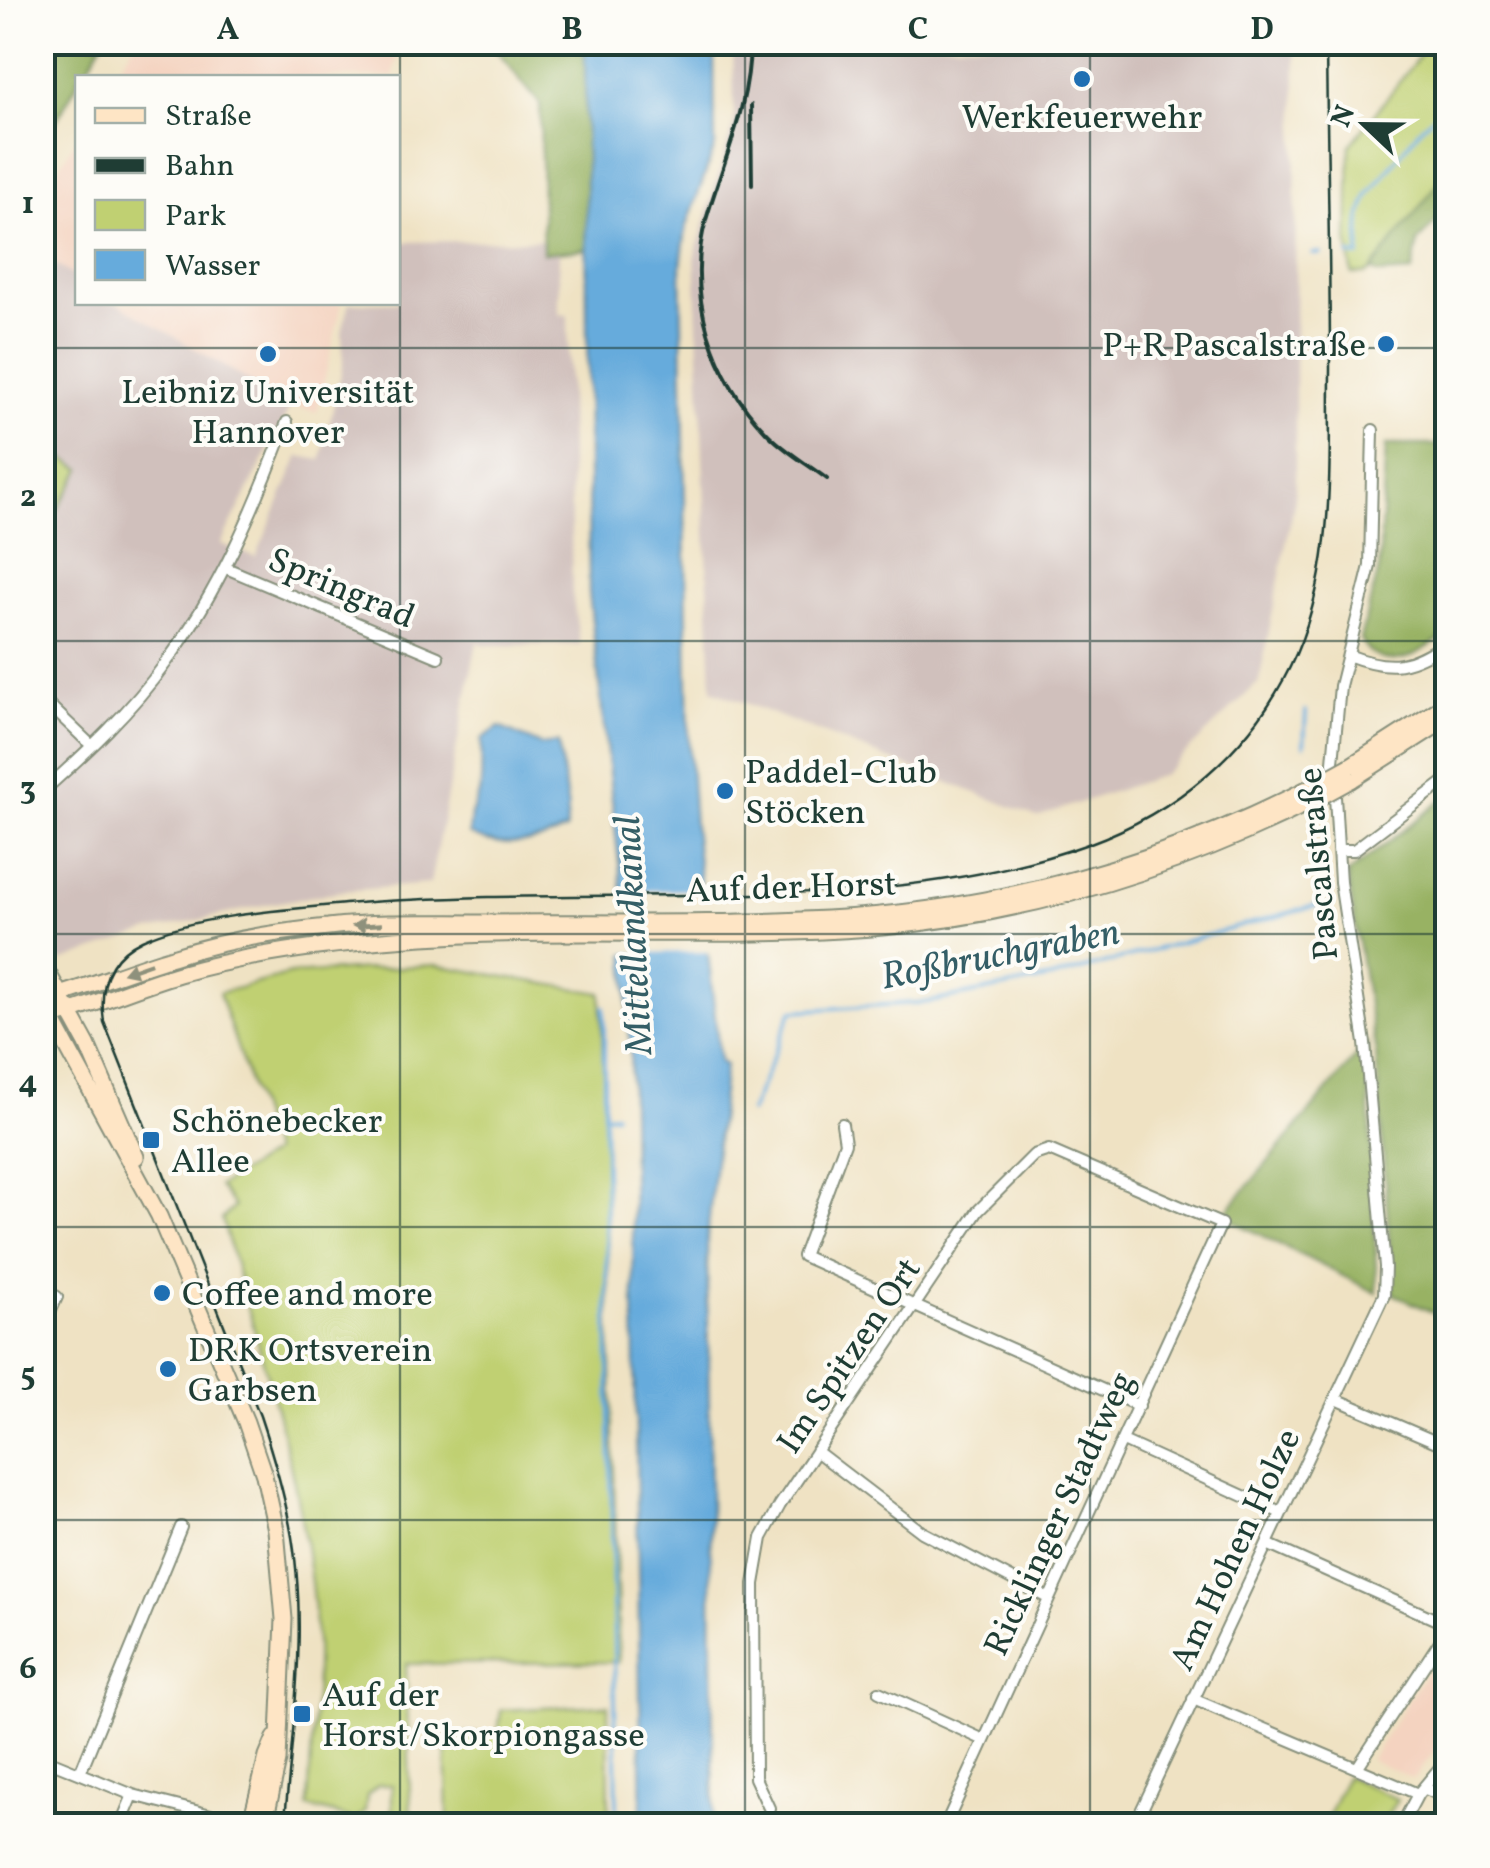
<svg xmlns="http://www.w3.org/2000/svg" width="1490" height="1868" viewBox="0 0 1490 1868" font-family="Vollkorn,serif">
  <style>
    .built { fill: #f4d3c0 }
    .industrial { fill: #d0c0bc }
    .green { fill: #c0d072; stroke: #708653; stroke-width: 2.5 }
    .forest { fill: #98b264; stroke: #5c784c; stroke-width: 2.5 }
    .water { fill: #66abdc; stroke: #427488; stroke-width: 2.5 }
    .pier { fill: #efe2c3 }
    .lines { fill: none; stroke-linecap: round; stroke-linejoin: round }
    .stream { stroke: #66abdc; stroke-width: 4 }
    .street-casing { stroke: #87907c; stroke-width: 14 }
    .secondary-casing { stroke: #87907c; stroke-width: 19 }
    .street { stroke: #fff; stroke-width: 10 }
    .secondary { stroke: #fee5c5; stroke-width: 15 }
    .tram { stroke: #1f3d34; stroke-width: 2.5 }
    .rail { stroke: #1f3d34; stroke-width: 4 }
    .secondary-bridge-casing { stroke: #87907c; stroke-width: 19; stroke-linecap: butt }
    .secondary-bridge { stroke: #fee5c5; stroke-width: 15 }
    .oneway { fill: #8e917c }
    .grid { fill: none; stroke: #1f3d34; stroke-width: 2.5; stroke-opacity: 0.55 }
    .poi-dot { fill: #1f6fb2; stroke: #fdfcf7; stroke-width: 4 }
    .labels { text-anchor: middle; stroke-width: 8; stroke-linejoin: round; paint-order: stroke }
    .poi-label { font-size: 35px; fill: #1f3d34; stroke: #fdfcf7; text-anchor: start }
    .street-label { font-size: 35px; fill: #1f3d34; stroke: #fdfcf7 }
    .water-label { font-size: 38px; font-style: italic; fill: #345e66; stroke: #fdfcf7 }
    .neatline { fill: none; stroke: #1f3d34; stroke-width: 4 }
    .grid-label { font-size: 32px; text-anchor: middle; font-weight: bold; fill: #1f3d34 }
  </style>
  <rect width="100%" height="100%" fill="#fdfcf7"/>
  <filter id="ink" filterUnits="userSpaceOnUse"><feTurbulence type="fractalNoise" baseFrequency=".01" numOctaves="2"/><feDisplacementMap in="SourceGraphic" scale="20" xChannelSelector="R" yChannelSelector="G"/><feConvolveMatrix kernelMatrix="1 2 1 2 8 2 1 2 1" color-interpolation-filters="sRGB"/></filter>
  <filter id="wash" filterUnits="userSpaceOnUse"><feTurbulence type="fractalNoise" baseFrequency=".0048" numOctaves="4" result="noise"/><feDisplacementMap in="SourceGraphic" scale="40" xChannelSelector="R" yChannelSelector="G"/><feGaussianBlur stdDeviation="2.25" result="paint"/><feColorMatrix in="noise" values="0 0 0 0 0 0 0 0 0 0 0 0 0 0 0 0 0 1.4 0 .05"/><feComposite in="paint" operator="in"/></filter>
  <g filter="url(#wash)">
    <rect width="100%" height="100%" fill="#efe2c3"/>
    <path class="built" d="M134,43V42L401,43L393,77H113Z
      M77,137V278L42,257L43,195Z
      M118,303H342L317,412L291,406Z
      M1435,1658L1447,1664V1734L1414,1779L1370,1760Z"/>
    <path class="industrial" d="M733,43H1296L1295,498L1259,682L1163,775L1037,817L712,690L695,255L734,121Z
      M543,240V253H559V314L568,315L572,592L580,645H487L477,642L430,884L342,891L269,904L146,932L61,962L55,957L43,933V257L77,278L78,302L118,303L291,406L221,544L256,557L299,456L321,460L343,365L342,332L349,303L398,302V242Z"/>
    <path class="green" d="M1430,42L1447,43V172L1371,270L1366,274H1352L1348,239L1350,146Z
      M43,446L82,469L43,533Z
      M435,965L601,993L619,1662L406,1664L411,1825H392V1785H378L367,1795L365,1811L356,1820L308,1807C310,1752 318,1695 316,1640C309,1496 261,1356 222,1219L234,1207L219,1186L273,1153L219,993L291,974Z
      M608,1705L609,1819L448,1821L446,1735L498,1733L501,1710Z
      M1346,1776L1397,1799L1382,1825L1324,1824Z"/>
    <path class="forest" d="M43,42L102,43L82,77L78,78L77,84L43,144Z
      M490,43H585L587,249L543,253L540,104Z
      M1447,172V215L1443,214L1418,241L1412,272L1379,274L1371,270Z
      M1386,445H1447V634C1420,654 1383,679 1360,639L1379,569Z
      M1447,796V1319L1393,1294L1376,1053L1347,874Z
      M1367,1043L1377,1293L1223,1216Z"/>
    <path class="water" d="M585,43H714L715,146L686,228L681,265L689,744L694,826L720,1062L725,1065L707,1238L714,1825H642L630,1041L621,881L589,593Z
      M499,727L541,745L558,743L568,809L566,830C537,844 499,851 469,834L471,814L481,788L482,739Z"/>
    <path class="pier" d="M706,890L713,952L620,953L617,891Z"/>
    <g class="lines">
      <path class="stream" d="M1313,254H1321
        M1349,255L1359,256L1361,215L1369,195L1422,126L1437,113L1448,93
        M1304,745L1306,711
        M604,1007V1115
        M750,1112L792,1011L930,1002L1051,978L1322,904
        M615,1114L604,1115L617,1809"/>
    </g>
  </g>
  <g filter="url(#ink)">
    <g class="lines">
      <g class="street-casing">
        <path id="street" d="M226,568L438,657
          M1348,655C1392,672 1409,667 1448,642
          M42,698L92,746
          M42,792C86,753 131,711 165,664C220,590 255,507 287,422
          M1338,850H1354L1448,779
          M842,1124L845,1143L803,1256L1139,1406
          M42,1287L57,1297L42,1331
          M1336,1399L1448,1447
          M1123,1441L1281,1513
          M816,1451L922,1532L1048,1598
          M1267,1544L1448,1625
          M879,1692L984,1740
          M1193,1699L1418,1794
          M42,1758L133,1795L250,1825
          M1357,1768L1448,1629
          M80,1773L181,1527
          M1423,1788L1448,1798
          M769,1808L755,1778L754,1584L762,1538L780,1505L978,1211L1034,1155L1049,1150L1221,1224L945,1826
          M120,1826L133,1795
          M1134,1826L1384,1295L1385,1267L1365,1043L1340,882L1333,762L1340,686L1370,566L1373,430
          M1401,1826L1418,1794L1448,1758"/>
      </g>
      <g class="secondary-casing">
        <path id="secondary" d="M1350,766L1448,703
          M1351,780L1448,718
          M42,962L87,1044L136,1157
          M42,1000C86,988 128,970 172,957C221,941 276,932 328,927C378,921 429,923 479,923C595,922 712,925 827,919C1001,910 1165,863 1319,783
          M48,1012L159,1216L246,1422L264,1475L276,1530L284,1619L278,1761L264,1826
          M42,1020C89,1008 133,987 179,974C249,954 323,945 395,939C554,926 714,940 872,928C1030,915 1180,868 1320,797
          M250,1826L267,1757L275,1738"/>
      </g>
      <use href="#street" class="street"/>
      <use href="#secondary" class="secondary"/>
      <path class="tram" d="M281,1826L286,1808C294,1716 308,1618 290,1526C283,1488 272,1452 260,1416L104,1022C99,987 108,956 142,940C192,916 288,909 345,904C459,895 575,896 689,895C823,894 961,890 1088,844C1176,812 1249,751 1290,667C1336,572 1329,470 1330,368C1330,259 1327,151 1326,42"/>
      <path class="rail" d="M750,42C750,106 723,161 706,220C685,295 713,377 766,432C783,450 807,464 827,479
        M751,105L752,185"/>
      <g class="secondary-bridge-casing">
        <path id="secondary-bridge" d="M1319,783L1350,766
          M1320,797L1351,780"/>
      </g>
      <use href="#secondary-bridge" class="secondary-bridge"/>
    </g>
    <defs><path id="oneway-solid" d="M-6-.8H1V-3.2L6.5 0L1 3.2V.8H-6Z" transform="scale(2.5)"/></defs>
    <g class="oneway">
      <use href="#oneway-solid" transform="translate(367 925) rotate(177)"/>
      <use href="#oneway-solid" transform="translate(137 968) rotate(161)"/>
    </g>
  </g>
  <path class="grid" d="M400,42V1826M745,42V1826M1090,42V1826M42,348H1448M42,641H1448M42,934H1448M42,1227H1448M42,1520H1448"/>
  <g class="poi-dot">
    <circle cx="1082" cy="79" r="10"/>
    <circle cx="1386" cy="344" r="10"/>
    <circle cx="268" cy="354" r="10"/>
    <circle cx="725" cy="791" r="10"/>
    <rect x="141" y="1130" width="20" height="20" rx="5"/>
    <circle cx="162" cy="1293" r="10"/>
    <circle cx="168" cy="1369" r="10"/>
    <rect x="292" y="1704" width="20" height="20" rx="5"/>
  </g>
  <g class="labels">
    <g class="poi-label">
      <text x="1082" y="128" text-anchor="middle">Werkfeuerwehr</text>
      <text x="1366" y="356" text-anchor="end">P+R Pascalstraße</text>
      <text x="268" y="403" text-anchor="middle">Leibniz Universität<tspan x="268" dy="40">Hannover</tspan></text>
      <text x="745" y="783">Paddel-Club<tspan x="745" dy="40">Stöcken</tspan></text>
      <text x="171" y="1132">Schönebecker<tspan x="171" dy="40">Allee</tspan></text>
      <text x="182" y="1305">Coffee and more</text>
      <text x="188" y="1361">DRK Ortsverein<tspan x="188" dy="40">Garbsen</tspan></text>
      <text x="322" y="1706">Auf der<tspan x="322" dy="40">Horst/Skorpiongasse</tspan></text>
    </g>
    <g class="street-label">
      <text transform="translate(342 587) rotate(23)" y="12">Springrad</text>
      <text transform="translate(1317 864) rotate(-95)" y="12">Pascalstraße</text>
      <text transform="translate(791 886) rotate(-2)" y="12">Auf der Horst</text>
      <text transform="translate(848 1355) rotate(-56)" y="12">Im Spitzen Ort</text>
      <text transform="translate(1058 1513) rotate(-65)" y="12">Ricklinger Stadtweg</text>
      <text transform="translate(1234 1549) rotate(-65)" y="12">Am Hohen Holze</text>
    </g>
    <g class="water-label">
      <text transform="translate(632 935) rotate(-93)" y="13">Mittellandkanal</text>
      <text transform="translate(1000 953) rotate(-11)" y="13">Roßbruchgraben</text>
    </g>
  </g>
  <rect width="1490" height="1868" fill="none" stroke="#fdfcf7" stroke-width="110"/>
  <rect x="75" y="75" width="325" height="230" fill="#fdfcf7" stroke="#a4b0a9" stroke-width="2.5"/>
  <rect x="95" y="108" width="50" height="15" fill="#fee5c5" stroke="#a4b0a9" stroke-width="2.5"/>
  <text x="165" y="125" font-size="30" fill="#1f3d34">Straße</text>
  <rect x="95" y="158" width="50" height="15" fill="#1f3d34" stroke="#a4b0a9" stroke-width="2.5"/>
  <text x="165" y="175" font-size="30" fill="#1f3d34">Bahn</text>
  <rect x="95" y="200" width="50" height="30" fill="#c0d072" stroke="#a4b0a9" stroke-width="2.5"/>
  <text x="165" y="225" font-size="30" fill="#1f3d34">Park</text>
  <rect x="95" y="250" width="50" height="30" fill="#66abdc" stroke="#a4b0a9" stroke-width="2.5"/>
  <text x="165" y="275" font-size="30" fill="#1f3d34">Wasser</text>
  <g transform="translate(1365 125) rotate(292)" stroke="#fdfcf7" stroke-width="8" paint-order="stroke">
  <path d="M0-8L18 38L0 25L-18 38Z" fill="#1f3d34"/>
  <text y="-15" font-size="28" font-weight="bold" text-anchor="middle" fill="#1f3d34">N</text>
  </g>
  <rect x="55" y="55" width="1380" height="1758" class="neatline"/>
  <g class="grid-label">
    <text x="228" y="39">A</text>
    <text x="572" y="39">B</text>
    <text x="918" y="39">C</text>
    <text x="1262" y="39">D</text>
    <text x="28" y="213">1</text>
    <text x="28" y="506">2</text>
    <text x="28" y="799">3</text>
    <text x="28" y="1092">4</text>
    <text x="28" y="1385">5</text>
    <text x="28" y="1678">6</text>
  </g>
</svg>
